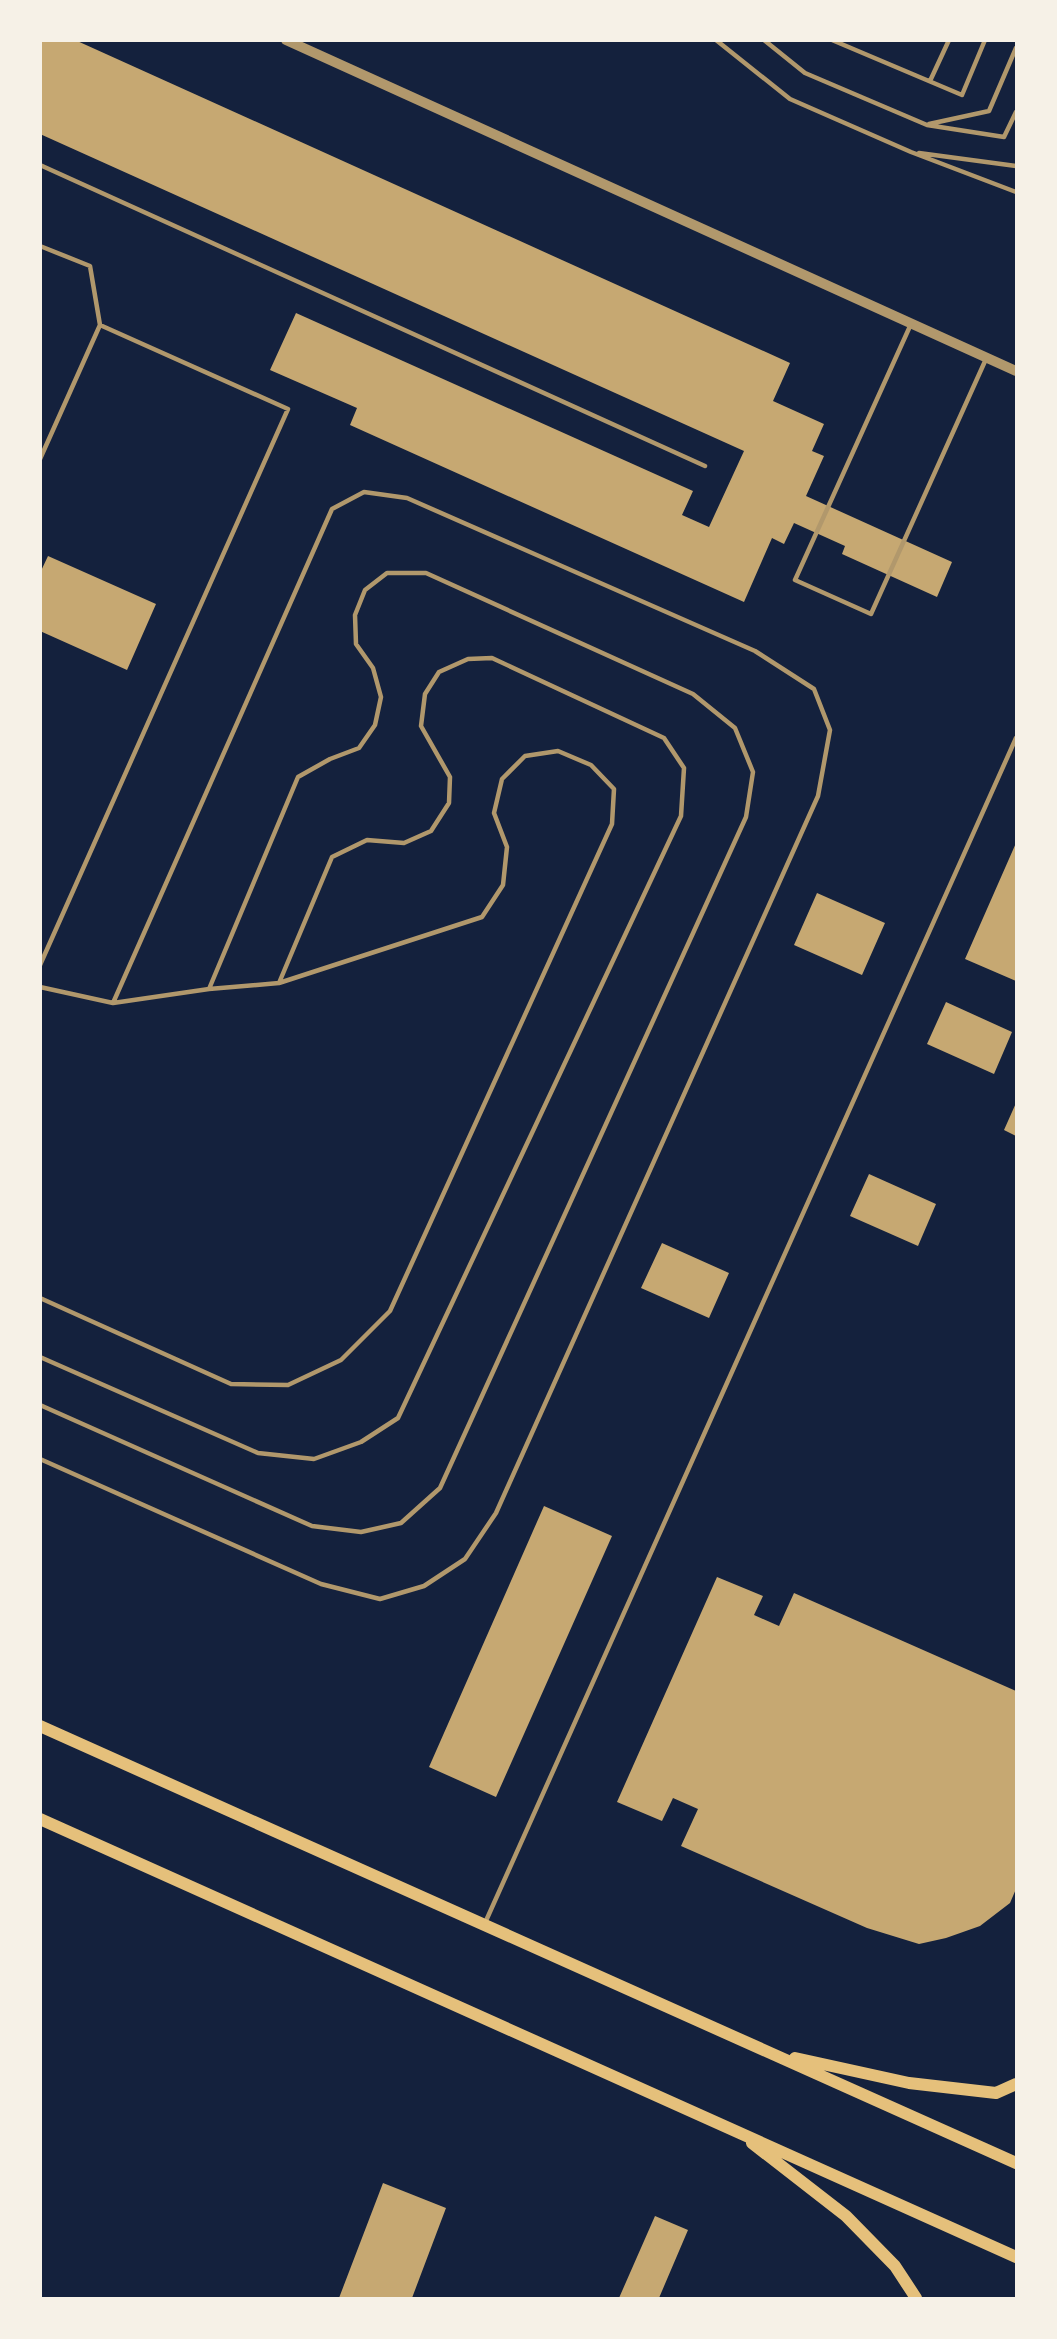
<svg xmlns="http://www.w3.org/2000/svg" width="1057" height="2339" viewBox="0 0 1057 2339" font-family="'Noto Sans',sans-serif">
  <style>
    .building { fill: #c6a872 }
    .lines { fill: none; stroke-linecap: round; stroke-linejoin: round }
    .service { stroke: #b1986c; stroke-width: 4.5 }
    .tertiary { stroke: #b1986c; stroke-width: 10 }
    .secondary { stroke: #e5c07b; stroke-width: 12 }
  </style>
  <rect width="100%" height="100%" fill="#14213d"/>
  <path class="building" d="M40,40H75L790,363L773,401L824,424L812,451L824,456L806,496L952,562L937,597L842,554L845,546L794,523L784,544L772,538L744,602L350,425L357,408L270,370L296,313L693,491L682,515L709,527L744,451L40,134Z
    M48,556L156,604L127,670L40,631V573Z
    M1016,843V981L965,959Z
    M817,893L885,923L862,975L794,945Z
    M946,1002L1012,1032L994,1074L927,1044Z
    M1016,1103V1136L1004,1130Z
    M869,1174L936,1204L918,1246L850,1216Z
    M662,1243L729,1273L709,1318L641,1288Z
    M544,1506L612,1536L496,1797L429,1767Z
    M717,1577L763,1596L754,1615L779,1626L794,1593L1016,1691V1889L1010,1903L980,1926L946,1938L919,1944L867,1928L681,1846L698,1809L673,1798L662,1821L617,1802Z
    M383,2183L446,2208L412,2298H339Z
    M655,2216L688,2230L659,2298H619Z"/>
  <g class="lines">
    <path class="service" d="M716,40L790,99L911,152L1016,192
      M764,40L805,73L927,125L1004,137L1016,112
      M832,40L962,95L985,40
      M930,81L949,40
      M929,124L989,111L1016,48
      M919,153L1016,166
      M40,165L705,466
      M40,246L90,266L100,325
      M911,324L795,580L871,614L986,359
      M40,459L100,325L288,409L40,965
      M40,987L113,1003L209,989L298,777L330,759L359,748L375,725L381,697L373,668L356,644L355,615L365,590L387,573H426L693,694L735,728L753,772L746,817L440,1488L401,1523L361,1532L312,1526L40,1405
      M40,1298L231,1384L288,1385L341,1360L390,1311L612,824L614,789L591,765L558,751L525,756L502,779L494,813L507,847L503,885L482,917L279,983
      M40,1357L258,1453L314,1459L361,1442L398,1418L681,816L684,768L664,738L492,658L468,659L439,672L425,694L421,726L450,777L449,803L431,831L404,843L367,840L332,857L279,983L209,989
      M40,1459L321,1584L380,1599L424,1586L465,1559L496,1513L818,796L830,730L814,689L755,651L407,498L364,492L332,509L113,1003
      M485,1923L1016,738"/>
    <path class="tertiary" d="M286,40L1016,371"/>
    <path class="secondary" d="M40,1726L1016,2163
      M40,1819L1016,2257
      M795,2058L909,2083L996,2093L1016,2084
      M752,2143L846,2216L895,2266L916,2298"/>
  </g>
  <rect width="1057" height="2339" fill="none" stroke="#f6f1e7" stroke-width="84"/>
</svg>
